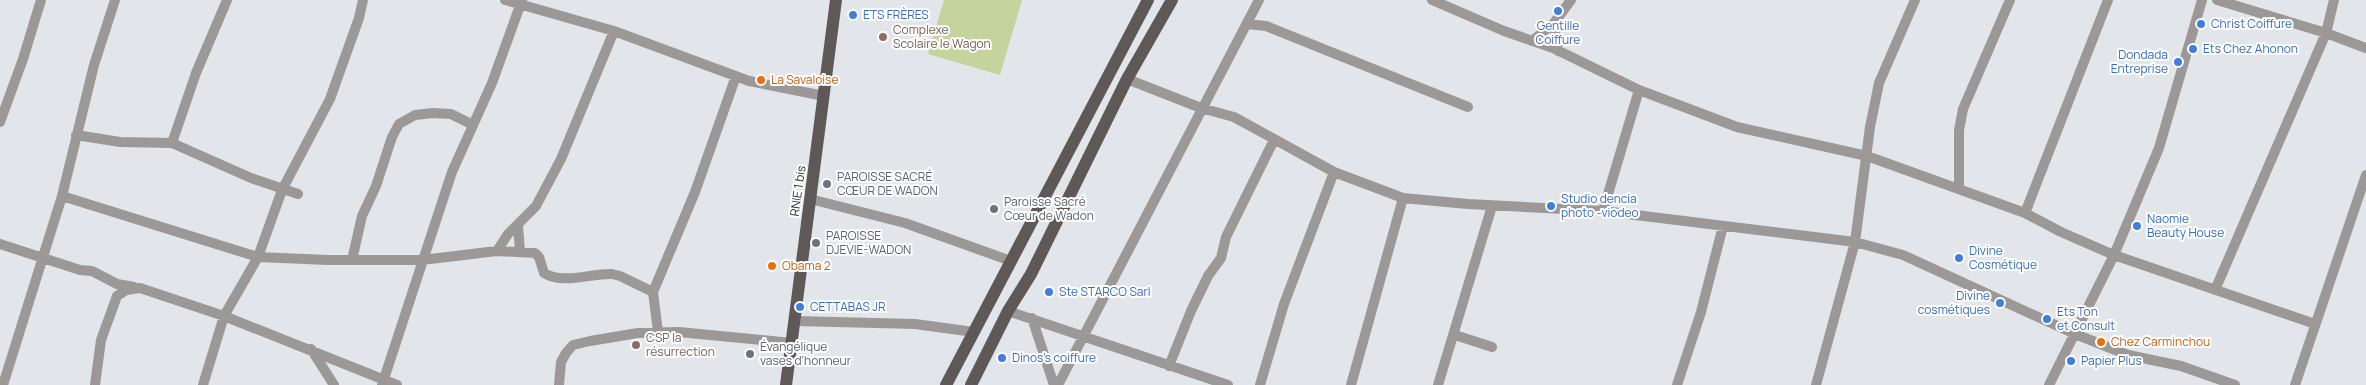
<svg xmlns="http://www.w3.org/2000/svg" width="2366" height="385" viewBox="0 0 2366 385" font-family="Manrope,sans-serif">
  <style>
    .grass { fill: #c5d39d }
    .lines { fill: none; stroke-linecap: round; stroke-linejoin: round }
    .minor { stroke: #9b9897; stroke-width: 10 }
    .primary { stroke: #5e5957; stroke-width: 12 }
    .shop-dot { fill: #3f7fe0; stroke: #fff; stroke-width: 2 }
    .education-dot { fill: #8d6e63; stroke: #fff; stroke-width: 2 }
    .food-dot { fill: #e8710a; stroke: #fff; stroke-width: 2 }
    .worship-dot { fill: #6b7280; stroke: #fff; stroke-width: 2 }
    .labels { text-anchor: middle; stroke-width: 4; stroke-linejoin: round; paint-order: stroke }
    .shop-label { font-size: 12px; fill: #366cbe; stroke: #fff; text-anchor: start }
    .education-label { font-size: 12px; fill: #785e54; stroke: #fff; text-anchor: start }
    .food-label { font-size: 12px; fill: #c56008; stroke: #fff; text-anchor: start }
    .worship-label { font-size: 12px; fill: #5b616d; stroke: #fff; text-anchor: start }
    .street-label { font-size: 12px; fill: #2b2d2f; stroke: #fff }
  </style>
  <rect width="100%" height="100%" fill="#e2e6eb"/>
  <path class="grass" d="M944,0H1022L1000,75L928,54Z"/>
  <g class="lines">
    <path class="minor" d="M505,0L614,31L749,81L824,96
      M1432,0L1504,31L1553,48L1639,90L1603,211
      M2217,0L2326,33L2366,48
      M1554,23L1558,51
      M1247,24L1266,26L1468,107
      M1532,41L1554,23L1571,0
      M1127,79L1201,108L1234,117L1334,172L1403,198L1468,204L1603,211L1855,242L1903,255L2075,334L2128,355L2181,366L2235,385
      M1639,90L1737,127L1867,156L2025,213L2061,232L2114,255L2315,324
      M0,122L23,59L41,0
      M76,135L120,142L172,143L251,178L298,194
      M172,143L196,73L227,0
      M1959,188V130L1963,109L2010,0
      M62,196L258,257L328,260H422L497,251L535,253L539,257L544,273C563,285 591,273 612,274L620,276L653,292
      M810,199L905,223L1011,261
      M2025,213L2108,0
      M518,225L520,252
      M0,244L80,270L92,271L117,284L134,287
      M497,251L508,234L536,206L561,159L614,31
      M352,260L362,216L376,186L392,137L399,124L415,115L433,113L451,114L473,125
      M2215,290L2326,33L2334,0
      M1008,311L1228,385
      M1032,318L1054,385
      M795,321L915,324L974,332
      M658,332L653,292L695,192L736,76
      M1455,335L1492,347
      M311,349L334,385
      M1169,366L1191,311L1208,276L1221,258L1226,237L1274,140
      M3,385L62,196L94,65L115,0
      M95,385L101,340L117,296L126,290L140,288L224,316L397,385
      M203,385L224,316L258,257L282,190L330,99L359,18L363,0
      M382,385L452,172L492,83L522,0
      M559,385L561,362L566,353L573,345L590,341L638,333L679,332L792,343
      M1058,385L1259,0
      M1260,385L1284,304L1334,172
      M1351,385L1403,198
      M1438,385L1492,206
      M1677,385L1701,312L1723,226
      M1816,385L1855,242L1870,127L1879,83L1915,0
      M2049,385L2114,255L2159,148L2202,0
      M2295,385L2366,175"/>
    <path class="primary" d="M786,385L836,0
      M946,385L1148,0
      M971,385L1008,311L1031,274L1127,79L1172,0"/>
  </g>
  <g class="shop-dot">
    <circle cx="1558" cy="11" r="5"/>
    <circle cx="853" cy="15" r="5"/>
    <circle cx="2201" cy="24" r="5"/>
    <circle cx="2193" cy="49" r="5"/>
    <circle cx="2178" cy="62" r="5"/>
    <circle cx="1551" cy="206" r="5"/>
    <circle cx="2137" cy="226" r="5"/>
    <circle cx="1959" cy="258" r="5"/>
    <circle cx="1049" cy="292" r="5"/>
    <circle cx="2000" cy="303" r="5"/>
    <circle cx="800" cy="307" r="5"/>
    <circle cx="2047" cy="319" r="5"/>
    <circle cx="1002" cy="358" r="5"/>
    <circle cx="2071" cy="361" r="5"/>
  </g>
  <g class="education-dot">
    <circle cx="883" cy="37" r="5"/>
    <circle cx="636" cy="345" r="5"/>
  </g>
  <g class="food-dot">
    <circle cx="761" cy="80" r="5"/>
    <circle cx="772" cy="266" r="5"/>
    <circle cx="2101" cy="342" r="5"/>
  </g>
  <g class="worship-dot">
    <circle cx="827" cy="184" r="5"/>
    <circle cx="994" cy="209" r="5"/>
    <circle cx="816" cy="243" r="5"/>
    <circle cx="750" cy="354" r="5"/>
  </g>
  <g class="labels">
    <g class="shop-label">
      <text x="863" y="19">ETS FRÈRES</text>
      <text x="2211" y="28">Christ Coiffure</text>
      <text x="1558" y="30" text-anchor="middle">Gentille<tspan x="1558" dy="14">Coiffure</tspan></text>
      <text x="2203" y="53">Ets Chez Ahonon</text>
      <text x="2168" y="59" text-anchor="end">Dondada<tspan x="2168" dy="14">Entreprise</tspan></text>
      <text x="1561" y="203">Studio dencia<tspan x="1561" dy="14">photo -viodeo</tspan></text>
      <text x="2147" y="223">Naomie<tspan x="2147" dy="14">Beauty House</tspan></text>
      <text x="1969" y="255">Divine<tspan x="1969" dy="14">Cosmétique</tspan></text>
      <text x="1059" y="296">Ste STARCO Sarl</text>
      <text x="1990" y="300" text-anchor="end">Divine<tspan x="1990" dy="14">cosmétiques</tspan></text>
      <text x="810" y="311">CETTABAS JR</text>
      <text x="2057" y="316">Ets Ton<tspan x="2057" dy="14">et Consult</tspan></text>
      <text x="1012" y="362">Dinos's coiffure</text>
      <text x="2081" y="365">Papier Plus</text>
    </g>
    <g class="education-label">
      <text x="893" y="34">Complexe<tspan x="893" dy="14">Scolaire le Wagon</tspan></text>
      <text x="646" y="342">CSP la<tspan x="646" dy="14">résurrection</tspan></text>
    </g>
    <g class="food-label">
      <text x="771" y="84">La Savaloise</text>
      <text x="782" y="270">Obama 2</text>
      <text x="2111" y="346">Chez Carminchou</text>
    </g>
    <g class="worship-label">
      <text x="837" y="181">PAROISSE SACRÉ<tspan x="837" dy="14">CŒUR DE WADON</tspan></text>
      <text x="1004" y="206">Paroisse Sacré<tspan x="1004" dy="14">Cœur de Wadon</tspan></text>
      <text x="826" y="240">PAROISSE<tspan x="826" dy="14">DJEVIE-WADON</tspan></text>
      <text x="760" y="351">Évangélique<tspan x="760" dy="14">vases d'honneur</tspan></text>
    </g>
    <g class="street-label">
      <text transform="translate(798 191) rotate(-82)" y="4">RNIE 1 bis</text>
    </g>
  </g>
</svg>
